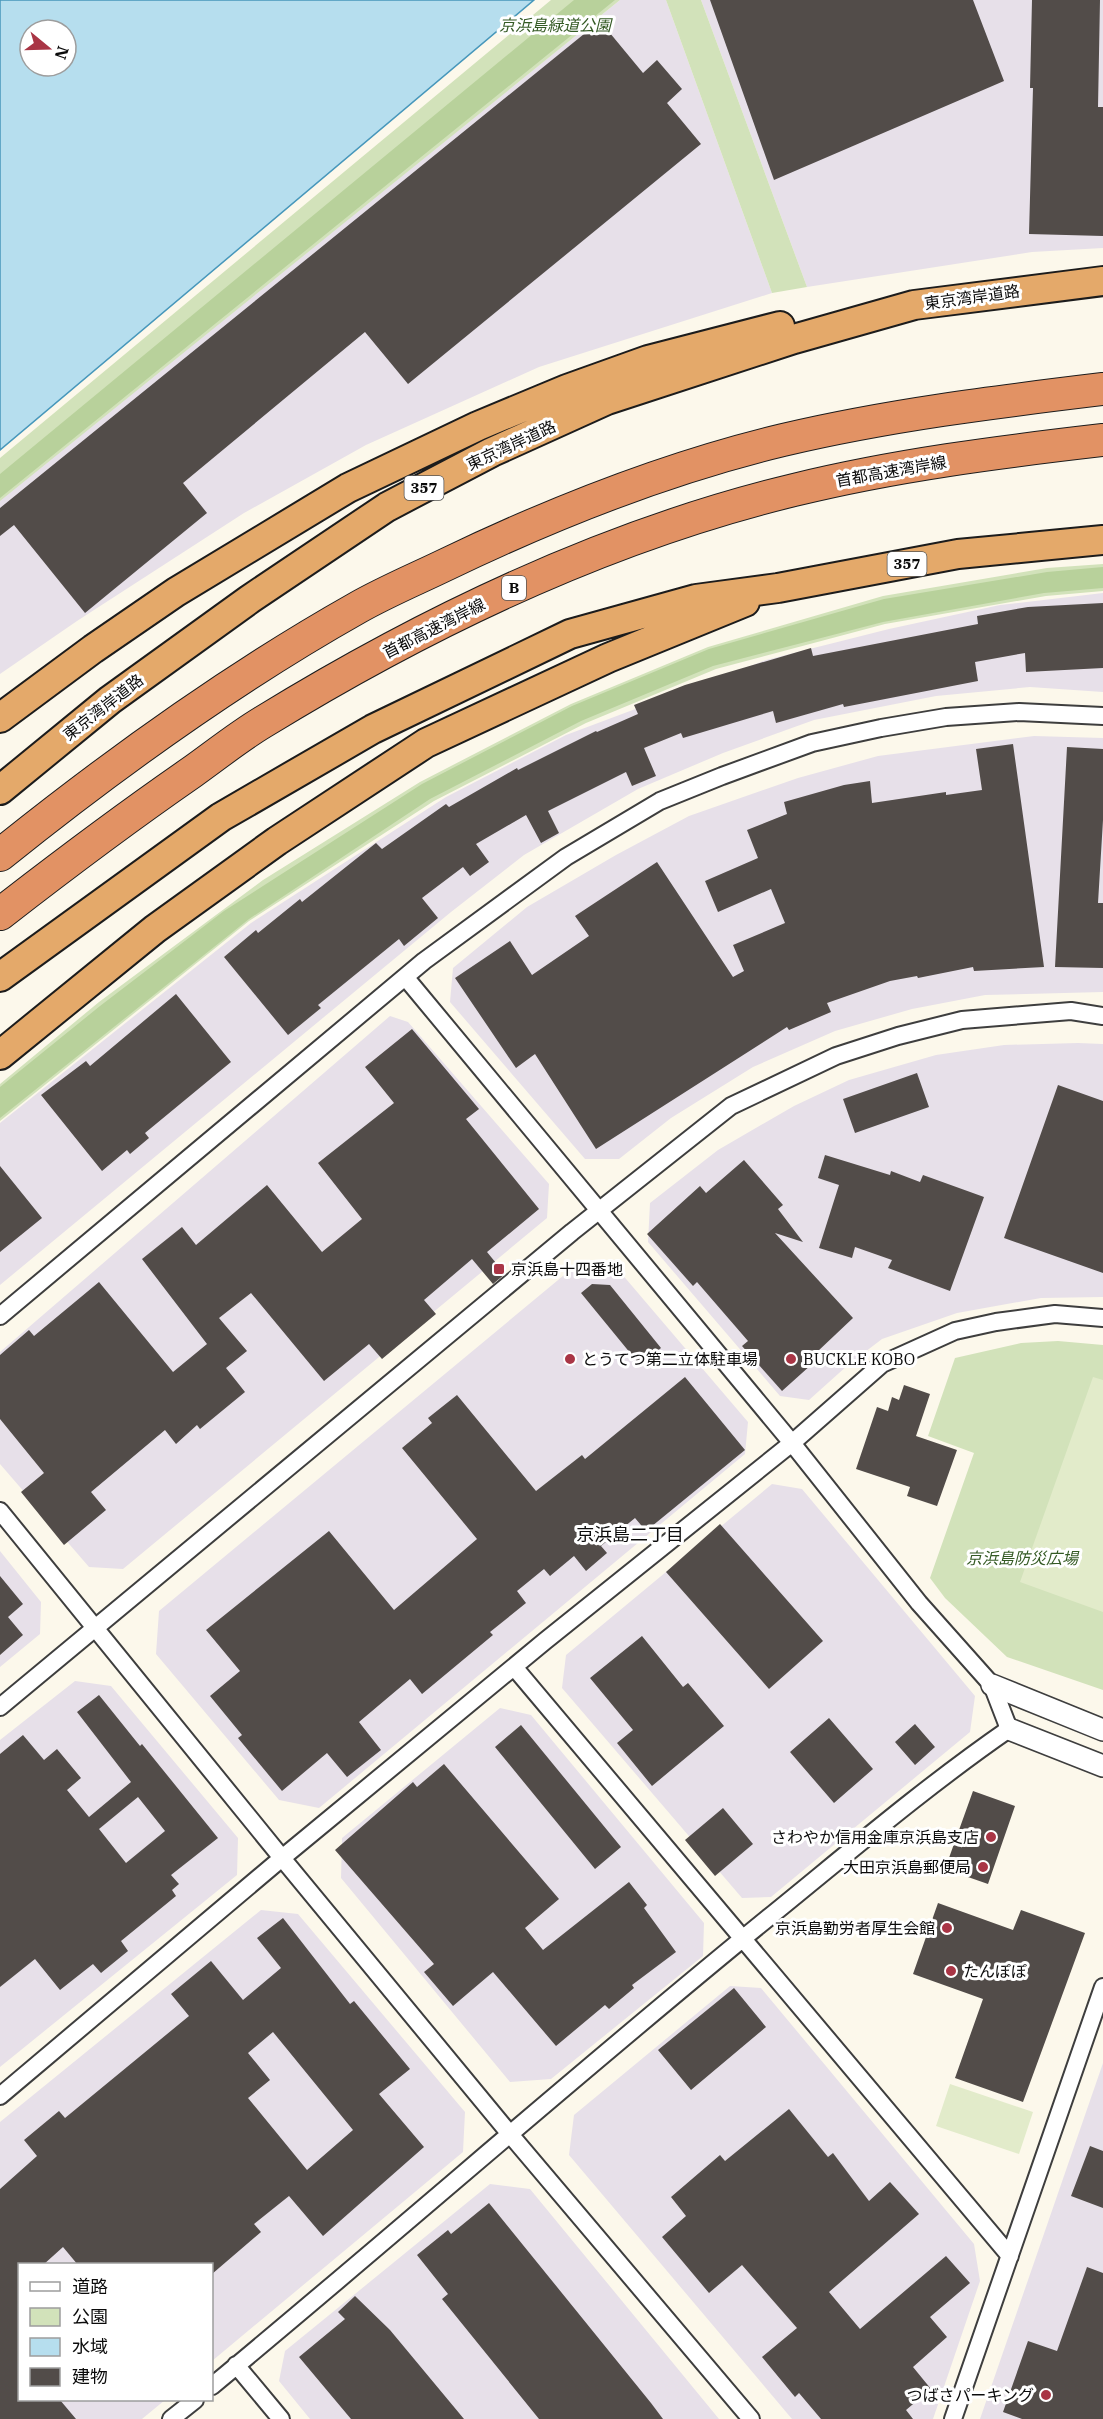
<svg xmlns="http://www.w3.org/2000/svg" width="1103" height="2419" viewBox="0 0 1103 2419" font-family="'IBM Plex Serif','Noto Sans JP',serif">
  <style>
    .industrial { fill: #e7e0e9 }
    .green { fill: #d2e2ba }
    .forest { fill: #b8d19b }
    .pitch { fill: #e2ebca }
    .water { fill: #b6deee; stroke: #4797bb; stroke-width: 1.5; fill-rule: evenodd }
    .building { fill: #524c49; fill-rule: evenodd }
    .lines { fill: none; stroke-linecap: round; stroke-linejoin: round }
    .minor-casing { stroke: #3e3e3e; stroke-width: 20 }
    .tertiary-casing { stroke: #3e3e3e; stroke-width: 24 }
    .trunk-casing { stroke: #1c1c1c; stroke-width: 32 }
    .motorway-casing { stroke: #1c1c1c; stroke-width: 34 }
    .minor { stroke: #fff; stroke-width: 16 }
    .tertiary { stroke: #fff; stroke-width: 21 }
    .trunk { stroke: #e4a96a; stroke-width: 28 }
    .motorway { stroke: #e29264; stroke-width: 32 }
    .poi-dot { fill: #a93545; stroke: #fff; stroke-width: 2 }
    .labels { text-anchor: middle; stroke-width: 6; stroke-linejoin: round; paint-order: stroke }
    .shield { fill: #fff; stroke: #545454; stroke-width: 1.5 }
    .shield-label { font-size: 15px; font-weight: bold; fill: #0b0b0b }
    .park-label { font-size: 16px; font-style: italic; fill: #345a24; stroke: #fff }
    .street-label { font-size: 16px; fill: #0b0b0b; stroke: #fff }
    .poi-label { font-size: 16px; fill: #0b0b0b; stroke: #fff; text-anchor: start }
    .neighbourhood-label { font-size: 18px; fill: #0b0b0b; stroke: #fff }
  </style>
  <rect width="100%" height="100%" fill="#fcf8eb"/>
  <path class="industrial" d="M620,0H666L772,293L539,367L366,445L244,513L77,621L0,674V499Z
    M701,0H1103V248L1032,252L807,287Z
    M1103,593V692L1030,687L936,696L814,720L723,753L638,789L524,855L451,912L0,1285V1123L251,923L446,797L566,735L766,660L889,629L1000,605Z
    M1034,736L1103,738V992L985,995L912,1009L835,1031L753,1067L671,1118L619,1159H585L450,1002L453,968L527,907L616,855L689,816L798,778L878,756Z
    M390,1016L408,1022L549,1184L547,1218L123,1569L89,1567L0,1464V1352Z
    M1078,1043L1103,1044V1297L1041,1298L957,1313L882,1339L848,1365L809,1400L780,1396L648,1242L650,1203L718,1150L794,1106L849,1080L936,1055L1004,1045Z
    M581,1261L615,1266L748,1422L745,1454L319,1808L279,1800L156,1654L159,1611Z
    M772,1484L802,1489L975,1696L970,1732L771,1897L742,1898L562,1688L566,1655Z
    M0,1551L41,1602L40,1634L0,1667Z
    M75,1681L111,1686L238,1838L237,1875L0,2067V1740Z
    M500,1708L531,1715L704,1923L703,1956L551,2079L510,2082L341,1878L342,1838Z
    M261,1910L298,1914L465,2112L463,2152L212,2361V2264H20V2400H165L142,2419H0V2122Z
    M730,1986L761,1988L974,2244L980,2281L933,2419H792L569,2155L574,2115Z
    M1103,2063V2419H980Z
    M490,2184L530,2189L719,2419H310L279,2381L285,2351Z"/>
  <path class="green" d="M551,0H620L0,501V458Z
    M666,0H701L807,287L772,293Z
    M1103,564V591L1046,596L885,624L716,669L586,723L434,801L249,921L0,1121V1084L99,1002L263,880L420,782L571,704L708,647L883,596L1047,568Z
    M1058,1341L1103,1345V1690L1007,1657L945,1598L930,1578L974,1453L928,1436L955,1358L1021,1343Z"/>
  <path class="forest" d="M574,0H615L0,498V474Z
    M1103,567V588L1044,593L883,622L713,666L581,721L430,799L249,919L0,1118V1087L100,1006L224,911L422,784L572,706L709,649L884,599L1047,572Z"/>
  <path class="pitch" d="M1093,1377L1103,1380V1612L1020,1582Z
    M950,2084L1033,2112L1019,2154L936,2126Z"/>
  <path class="water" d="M0,0H534L0,450ZM30,30H66V66H30Z"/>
  <path class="building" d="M710,0H973L1004,81L774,180Z
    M1032,0H1100L1098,107H1103V236L1029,234L1033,88H1030Z
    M600,21L643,73L657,60L682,89L667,103L701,144L408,384L365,332L183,483L207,513L85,613L14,525L0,536V508Z
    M1103,603V668L1026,672L1025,653L975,662L978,681L844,707L843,704L776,723L773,711L683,738L681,733L644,748L656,776L632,786L626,772L548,811L559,833L541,843L526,815L476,844L489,862L470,876L463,867L422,898L438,918L404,946L399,939L318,1005L321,1008L288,1035L224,957L256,930L258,933L300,899L302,902L376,843L382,849L446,804L449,807L517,768L518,770L596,731L597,732L638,714L634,705L685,685L811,648L813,656L978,624L977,616L1028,607Z
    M1013,744L1044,967L974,971L973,967L918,978L917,976L890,981L827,1003L831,1012L789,1030L787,1027L596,1149L535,1054L516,1068L455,978L510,941L532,975L589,936L575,916L657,862L733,977L744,971L733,945L785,923L771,889L718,912L705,881L758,858L747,830L787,814L784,802L844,785L870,781L872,803L946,792V795L982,790L976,749Z
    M1067,747L1103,749V820L1098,903H1103V968L1055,967Z
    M176,994L231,1062L145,1133L149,1138L130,1154L127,1150L102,1171L41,1095L86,1061L90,1066Z
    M412,1029L479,1109L466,1119L539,1209L487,1252L505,1274L493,1284L472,1259L424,1300L436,1314L382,1359L369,1344L324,1381L251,1293L219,1318L247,1351L226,1368L245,1392L200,1429L197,1425L176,1444L165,1430L91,1492L106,1510L64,1545L21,1492L44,1473L0,1419V1355L29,1330L34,1336L99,1282L173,1372L207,1344L142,1259L182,1227L196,1245L267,1185L322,1252L362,1219L318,1163L394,1103L365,1067Z
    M917,1073L929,1107L855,1133L843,1099Z
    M1058,1085L1103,1101V1273L1004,1238Z
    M825,1155L890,1175L891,1171L920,1182L923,1175L984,1197L950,1291L888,1268L892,1260L855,1247L852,1258L819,1248L839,1185L818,1178Z
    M744,1160L783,1205L778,1209L803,1242L775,1233L853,1318L817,1352L821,1356L782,1391L742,1346L748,1341L697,1282L693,1286L647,1234L700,1186L706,1193Z
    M0,1166L42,1218L0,1252Z
    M592,1284L610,1285L661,1348L640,1365L581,1293Z
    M685,1377L745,1450L646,1531L635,1518L601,1546L607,1553L586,1571L574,1556L550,1576L544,1569L517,1591L526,1603L490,1632L493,1635L422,1694L410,1679L359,1722L381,1750L347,1777L327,1753L282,1791L238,1738L242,1735L210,1696L240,1671L206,1630L329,1531L394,1610L477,1539L402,1448L432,1423L428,1418L457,1395L536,1491L582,1455L585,1459Z
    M904,1385L930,1394L916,1436L957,1450L937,1506L907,1496L910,1487L856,1469L877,1407L888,1411L892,1397L899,1400Z
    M720,1524L823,1641L769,1689L666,1572Z
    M0,1576L23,1604L8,1617L23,1635L0,1655Z
    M642,1636L683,1687L688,1683L724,1726L652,1786L617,1743L633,1730L590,1678Z
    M99,1695L140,1746L142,1744L218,1838L171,1875L179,1884L172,1890L176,1896L121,1941L128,1951L101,1973L93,1964L60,1990L35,1959L0,1987V1754L23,1735L44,1760L57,1749L81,1778L67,1790L89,1817L131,1782L77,1712ZM138,1797L165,1831L126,1863L99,1829Z
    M829,1718L873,1769L834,1803L790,1752Z
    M915,1724L935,1747L915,1765L895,1742Z
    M521,1725L621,1847L595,1869L495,1747Z
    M444,1764L559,1899L525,1928L543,1950L629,1882L647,1905L644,1908L676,1952L632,1985L634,1988L609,2009L605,2005L556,2046L493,1972L453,2006L424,1972L434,1964L335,1850L413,1782L417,1787Z
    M973,1791L1015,1806L988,1884L945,1869Z
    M723,1808L753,1844L715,1876L685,1840Z
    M938,1903L1013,1930L1021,1910L1085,1933L1023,2102L955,2078L983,1999L913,1974Z
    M283,1918L350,2004L354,2001L410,2069L379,2094L424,2147L323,2236L289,2196L254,2224L261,2232L212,2274V2265H78L63,2247L43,2265H20V2400H60L76,2419H0V2189L37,2156L24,2140L59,2111L65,2118L189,2016L171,1994L211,1961L243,2000L281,1968L257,1938ZM273,2032L353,2130L307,2170L248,2098L270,2080L248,2053Z
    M734,1988L766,2027L691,2090L658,2050Z
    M789,2109L828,2157L833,2153L869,2201L890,2182L919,2214L829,2292L860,2329L946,2256L970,2283L930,2317L947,2337L913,2367L931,2389L906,2410L913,2419H821L799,2393L795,2397L762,2357L797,2328L742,2265L709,2293L662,2237L686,2216L671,2197L720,2155L725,2161Z
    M1090,2146L1103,2151V2208L1071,2196Z
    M489,2203L651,2403L663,2419H539L442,2299L448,2294L417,2255L448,2230L451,2234Z
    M1087,2267L1103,2273V2419H1022L1003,2412L1028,2341L1057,2351Z
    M355,2296L390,2330L464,2419H351L299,2357L345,2319L338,2312Z"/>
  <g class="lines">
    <g class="minor-casing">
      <path id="minor" d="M0,1316L424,961L566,857L660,801L722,776L812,743L881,728L946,717L1019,712L1103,716
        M0,1511L282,1858L509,2133L751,2419
        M514,1667L1010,2256
        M0,1707L572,1232L731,1106L836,1056L898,1036L962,1020L1071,1011L1103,1016
        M0,2096L282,1858L545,1641L792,1443L882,1364L955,1331L996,1322L1055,1314L1103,1318
        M236,2365L281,2419
        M212,2386C398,2232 580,2071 768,1918C847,1854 925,1787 1009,1729L992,1685L919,1603L792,1443L406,978
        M171,2419L195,2400
        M953,2419L1103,1987"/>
    </g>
    <g class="tertiary-casing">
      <path id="tertiary" d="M992,1685L1103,1730
        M1009,1729L1103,1766"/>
    </g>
    <g class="trunk-casing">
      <path id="trunk" d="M0,718L93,649L176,592L348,488L478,426L567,389L648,360L780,326
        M0,790L110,700L250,599L387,507L492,452L607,400L794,339L914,305L1103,281
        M0,977L221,817L373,729L570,634L696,599L778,588L958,554L1103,540
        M0,1055L155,929L277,841L426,743L608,658L745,602"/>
    </g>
    <g class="motorway-casing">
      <path id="motorway" d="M0,855C112,765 231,679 357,608C385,592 416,579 445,565C553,513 666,468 783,440C889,415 995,402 1103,389
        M0,914C63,865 127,817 192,772C216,755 238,737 263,722C426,622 608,535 794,490C896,465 999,452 1103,440"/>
    </g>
    <use href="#minor" class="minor"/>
    <use href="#tertiary" class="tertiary"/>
    <use href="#trunk" class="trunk"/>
    <use href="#motorway" class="motorway"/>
  </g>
  <g class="poi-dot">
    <rect x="493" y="1263" width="12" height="12" rx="3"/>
    <circle cx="570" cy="1359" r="6"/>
    <circle cx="791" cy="1359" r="6"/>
    <circle cx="991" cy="1837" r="6"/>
    <circle cx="983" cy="1867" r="6"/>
    <circle cx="947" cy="1928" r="6"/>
    <circle cx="951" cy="1971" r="6"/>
    <circle cx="1046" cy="2395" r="6"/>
  </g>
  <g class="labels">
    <g class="shield">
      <rect x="404.5" y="476" width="39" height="24" rx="4.5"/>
      <rect x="887.5" y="552" width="39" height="24" rx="4.5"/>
      <rect x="502" y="576" width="24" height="24" rx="4.5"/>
    </g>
    <g class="shield-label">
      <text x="424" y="493">357</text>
      <text x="907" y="569">357</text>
      <text x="514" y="593">B</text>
    </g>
    <g class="park-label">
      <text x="555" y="31">京浜島緑道公園</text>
      <text x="1022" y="1564">京浜島防災広場</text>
    </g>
    <g class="street-label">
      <text transform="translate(972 297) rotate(-8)" y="6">東京湾岸道路</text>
      <text transform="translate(511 445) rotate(-25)" y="6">東京湾岸道路</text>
      <text transform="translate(891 471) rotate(-10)" y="6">首都高速湾岸線</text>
      <text transform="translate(434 628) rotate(-27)" y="6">首都高速湾岸線</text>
      <text transform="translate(103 707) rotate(-38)" y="6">東京湾岸道路</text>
    </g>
    <g class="poi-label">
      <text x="511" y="1275">京浜島十四番地</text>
      <text x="582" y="1365">とうてつ第二立体駐車場</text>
      <text x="803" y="1365">BUCKLE KOBO</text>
      <text x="979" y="1843" text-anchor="end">さわやか信用金庫京浜島支店</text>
      <text x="971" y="1873" text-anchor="end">大田京浜島郵便局</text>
      <text x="935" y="1934" text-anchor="end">京浜島勤労者厚生会館</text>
      <text x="963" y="1977">たんぽぽ</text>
      <text x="1034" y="2401" text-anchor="end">つばさパーキング</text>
    </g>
    <g class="neighbourhood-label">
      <text x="630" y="1541">京浜島二丁目</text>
    </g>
  </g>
  <rect x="18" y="2263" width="195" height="138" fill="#ffffff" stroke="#9d9d9d" stroke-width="1.5"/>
  <rect x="30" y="2282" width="30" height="9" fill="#ffffff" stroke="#9d9d9d" stroke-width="1.5"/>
  <text x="72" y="2293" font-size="18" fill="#0b0b0b">道路</text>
  <rect x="30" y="2308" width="30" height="18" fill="#d2e2ba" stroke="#9d9d9d" stroke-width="1.5"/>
  <text x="72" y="2323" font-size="18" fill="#0b0b0b">公園</text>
  <rect x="30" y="2338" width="30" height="18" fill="#b6deee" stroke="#9d9d9d" stroke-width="1.5"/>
  <text x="72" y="2353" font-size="18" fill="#0b0b0b">水域</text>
  <rect x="30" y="2368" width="30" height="18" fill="#524c49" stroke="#9d9d9d" stroke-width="1.5"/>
  <text x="72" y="2383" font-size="18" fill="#0b0b0b">建物</text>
  <g transform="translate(48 48) rotate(109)"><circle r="28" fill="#ffffff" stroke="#9d9d9d" stroke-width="1.5"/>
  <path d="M0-4.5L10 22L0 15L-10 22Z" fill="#a93545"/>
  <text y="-9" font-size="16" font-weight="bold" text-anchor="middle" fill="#0b0b0b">N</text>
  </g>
</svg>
